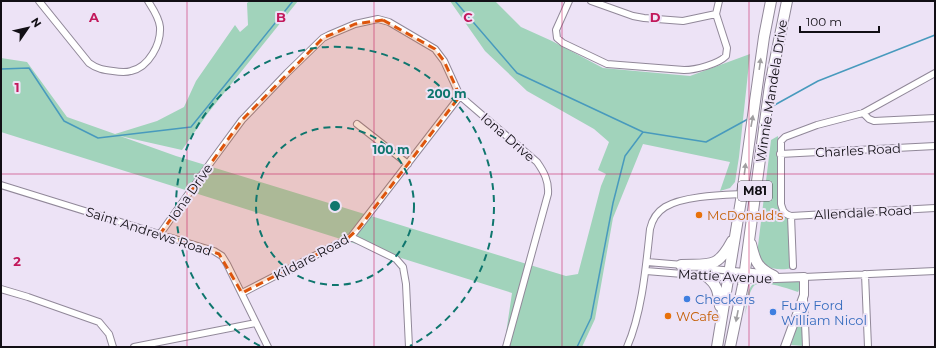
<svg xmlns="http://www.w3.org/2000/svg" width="936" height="348" viewBox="0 0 936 348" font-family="Montserrat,sans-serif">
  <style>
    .green { fill: #a1d3bb }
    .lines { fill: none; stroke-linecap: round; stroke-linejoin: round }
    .stream { stroke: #489abd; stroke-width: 1.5 }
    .minor-casing { stroke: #918899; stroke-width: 8 }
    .tertiary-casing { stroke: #918899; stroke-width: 10 }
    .primary-casing { stroke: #918899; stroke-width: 12 }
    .minor { stroke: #fff; stroke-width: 6 }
    .tertiary { stroke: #fff; stroke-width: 8 }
    .primary { stroke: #fff; stroke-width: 10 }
    .oneway { fill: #a09fa1 }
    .marked { fill: #dd550c; fill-opacity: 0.2; stroke: #dd550c; stroke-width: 3; stroke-dasharray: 8 5; stroke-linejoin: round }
    .grid { fill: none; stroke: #c2185b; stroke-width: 1; stroke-opacity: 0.55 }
    .ring { fill: none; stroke: #0f766e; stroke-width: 2; stroke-dasharray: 7 5 }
    .food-dot { fill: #e8710a; stroke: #ede3f6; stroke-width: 1.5 }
    .shop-dot { fill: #3f7fe0; stroke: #ede3f6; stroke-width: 1.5 }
    .labels { text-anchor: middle; stroke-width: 4; stroke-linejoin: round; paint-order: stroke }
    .shield { fill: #ede3f6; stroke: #544f58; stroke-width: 1 }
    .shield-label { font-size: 12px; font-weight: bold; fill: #120f15 }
    .street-label { font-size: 13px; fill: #120f15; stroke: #ede3f6 }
    .food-label { font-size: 13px; fill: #c56008; stroke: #ede3f6; text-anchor: start }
    .shop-label { font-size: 13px; fill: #366cbe; stroke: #ede3f6; text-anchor: start }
    .grid-label { font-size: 13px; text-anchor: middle; font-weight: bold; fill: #c2185b; stroke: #ede3f6; stroke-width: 4; stroke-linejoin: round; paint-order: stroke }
    .centre { fill: #0f766e; stroke: #ede3f6; stroke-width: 2 }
    .ring-label { font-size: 12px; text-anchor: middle; font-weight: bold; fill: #0f766e; stroke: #ede3f6; stroke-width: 4; stroke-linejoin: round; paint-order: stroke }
  </style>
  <rect width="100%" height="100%" fill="#ede3f6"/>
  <path class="green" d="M250,1H298L208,113L182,150L120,136L176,156L566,276L578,274L601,186L606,174L598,170L609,142L594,129L527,91L485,51L450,1H495L521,27L552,41L603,68L690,76L750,54L739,157L735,182L730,188L720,191L730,162L643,144L613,218L595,319L582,347H504L512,293L1,132V58L27,62L67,117L115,134L157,121L184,107L196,81L235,25L240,32L248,25L247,3Z
    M778,136L779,200L791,220L792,268C784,270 772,270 765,265C762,263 759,258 757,254L771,140Z
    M799,281L800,288L798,292C789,289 759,278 753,287C748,294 747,307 745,315C747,304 745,288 756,282Z
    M803,306L804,346L791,345Z"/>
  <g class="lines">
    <path class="stream" d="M455,1L517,73L643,132L706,142L748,119
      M1,69L29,68L64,121L98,138L191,127L293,1
      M771,107L818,81L935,35
      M577,347L591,318L613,203L625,156L643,132"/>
    <g class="minor-casing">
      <path id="minor" d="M39,1L89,63C97,69 104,70 113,71C119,72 125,73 131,71C149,67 161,44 160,27C159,17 153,9 148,1
        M569,1L556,30L557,38L563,43L607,64L684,70C696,70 718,64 726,56L727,48L716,14L719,1
        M591,1L633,16L644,18L683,21L716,14
        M935,73L863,113L817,125L785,137L781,141V204C783,211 784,214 791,216L935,208
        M863,113L869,119L874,121L935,118
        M357,124L408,164
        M780,154L935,146
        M1,185L214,251L222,256L227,264L268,347
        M791,216L793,266
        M160,234L211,162L242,120L287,73L323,38L329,35L355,24L378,19L389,22L435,49L444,61L460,96L537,162C544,172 549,181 548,194L506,347
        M351,237L396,259L403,267L406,284L409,347
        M647,262L683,265
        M702,268L744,272
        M646,271L744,279
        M865,274L868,347
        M804,277L935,271
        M1,289L28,297L99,322L109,334L113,347
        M242,293L351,237L460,96
        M804,299L806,347
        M134,347L256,323
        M627,347C642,313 646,266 650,229C652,220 657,212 665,207C683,196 721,195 742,194"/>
    </g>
    <g class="tertiary-casing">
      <path id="tertiary" d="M744,272L770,275
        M744,279L804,277
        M785,347L804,295V277"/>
    </g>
    <g class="primary-casing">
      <path id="primary" d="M751,244C755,261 757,268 774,276
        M681,265C710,264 717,269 732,241
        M706,276C718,285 718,292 720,306
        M717,347L742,194L764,37L771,1
        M730,347L743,285L770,85L787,1"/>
    </g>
    <use href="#minor" class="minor"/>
    <use href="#tertiary" class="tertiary"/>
    <use href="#primary" class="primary"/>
  </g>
  <defs><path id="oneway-solid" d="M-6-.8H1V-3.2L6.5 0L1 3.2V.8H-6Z"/></defs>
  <g class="oneway">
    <use href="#oneway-solid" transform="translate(760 64) rotate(-82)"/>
    <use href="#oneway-solid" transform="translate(752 121) rotate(-80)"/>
    <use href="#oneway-solid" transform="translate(745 169) rotate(-83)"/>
    <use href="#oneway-solid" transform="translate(737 316) rotate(101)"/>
  </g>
  <path class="marked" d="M383,20L435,49L444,61L460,96L359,228L347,239L242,293L219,254L160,234L242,120L323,38L355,24Z"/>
  <path class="grid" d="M187,1V347M374,1V347M562,1V347M749,1V347M1,174H935"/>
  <g class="ring">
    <circle cx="335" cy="206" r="79"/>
    <path d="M260 346A159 159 0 1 1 410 346"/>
  </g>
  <g class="food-dot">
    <circle cx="699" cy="215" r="4"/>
    <circle cx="668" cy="316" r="4"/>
  </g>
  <g class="shop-dot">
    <circle cx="687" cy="299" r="4"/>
    <circle cx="773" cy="312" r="4"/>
  </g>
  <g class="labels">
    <rect class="shield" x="738" y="181" width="34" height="20" rx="3"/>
    <g class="shield-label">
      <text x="755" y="195">M81</text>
    </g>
    <g class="street-label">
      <text transform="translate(771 91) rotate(-81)" y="5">Winnie Mandela Drive</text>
      <text transform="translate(508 137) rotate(41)" y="5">Iona Drive</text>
      <text transform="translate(858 150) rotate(-3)" y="5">Charles Road</text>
      <text transform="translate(190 192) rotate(-55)" y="5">Iona Drive</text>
      <text transform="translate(863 212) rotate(-3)" y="5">Allendale Road</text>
      <text transform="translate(149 231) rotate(18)" y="5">Saint Andrews Road</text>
      <text transform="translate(311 257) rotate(-28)" y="5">Kildare Road</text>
      <text transform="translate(725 276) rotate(3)" y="5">Mattie Avenue</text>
    </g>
    <g class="food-label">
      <text x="707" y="220">McDonald's</text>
      <text x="676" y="321">WCafe</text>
    </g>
    <g class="shop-label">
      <text x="695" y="304">Checkers</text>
      <text x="781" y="310">Fury Ford<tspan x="781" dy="15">William Nicol</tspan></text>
    </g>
  </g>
  <g class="grid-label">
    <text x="94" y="22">A</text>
    <text x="281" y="22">B</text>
    <text x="468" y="22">C</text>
    <text x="655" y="22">D</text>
    <text x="17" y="92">1</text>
    <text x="17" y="266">2</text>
  </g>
  <circle cx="335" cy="206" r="6" class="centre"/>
  <g class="ring-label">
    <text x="447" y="98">200 m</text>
    <text x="391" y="154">100 m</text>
  </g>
  <rect width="936" height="348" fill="none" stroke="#120f15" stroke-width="4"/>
  <g transform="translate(28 28) rotate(56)" stroke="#ede3f6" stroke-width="3" paint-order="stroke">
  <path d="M0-3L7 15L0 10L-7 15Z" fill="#120f15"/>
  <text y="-6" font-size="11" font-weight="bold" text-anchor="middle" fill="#120f15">N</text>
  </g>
  <path d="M800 26v6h79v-6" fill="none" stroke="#120f15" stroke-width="2"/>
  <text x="806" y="26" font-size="12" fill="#120f15" stroke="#ede3f6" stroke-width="3" paint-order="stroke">100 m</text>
</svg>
